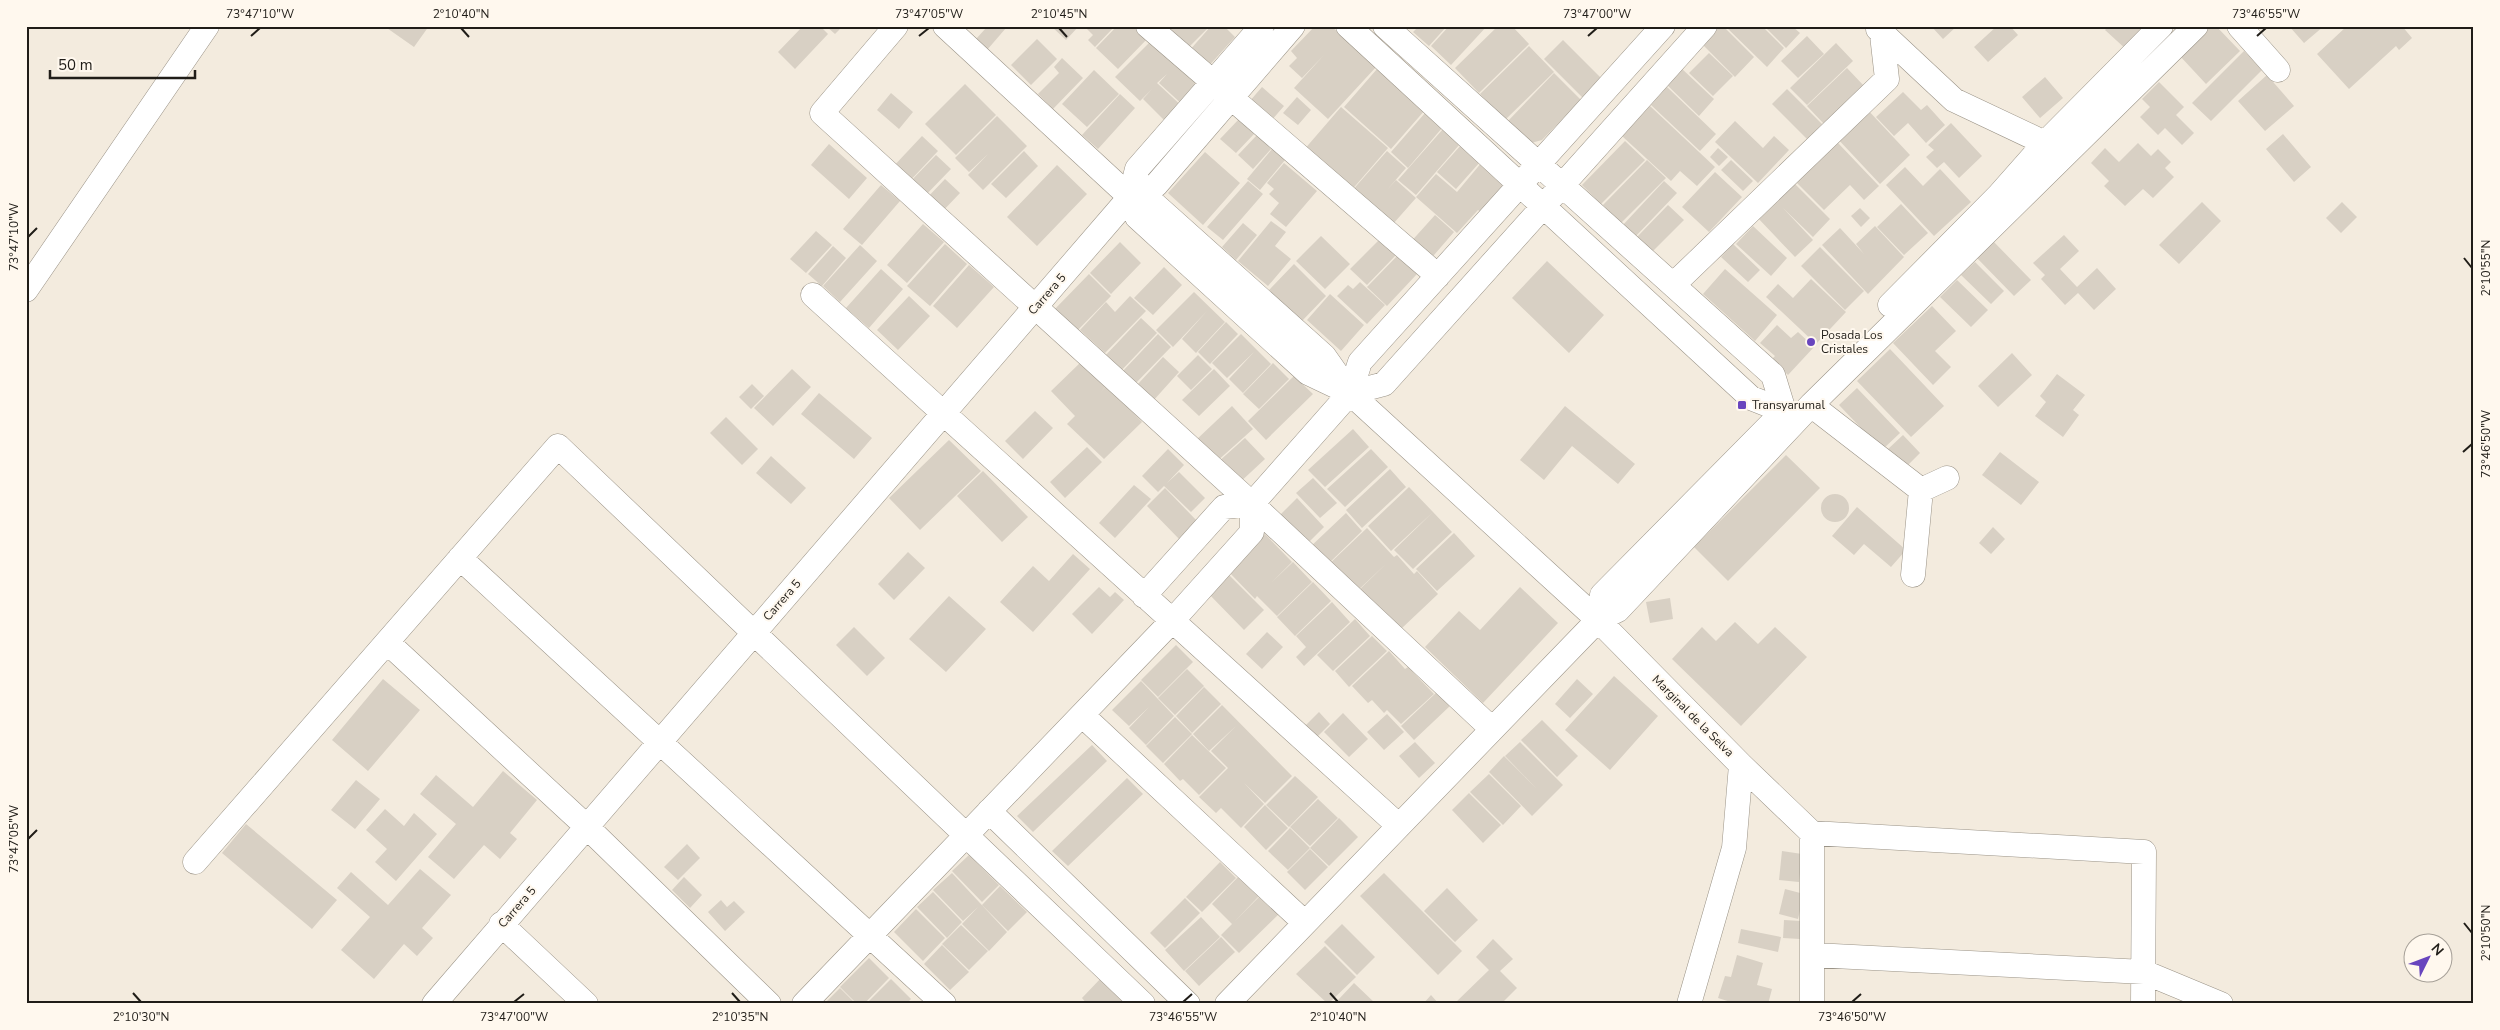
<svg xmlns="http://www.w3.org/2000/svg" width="2500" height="1030" viewBox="0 0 2500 1030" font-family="'Nunito Sans',sans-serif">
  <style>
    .building { fill: #d8d0c4 }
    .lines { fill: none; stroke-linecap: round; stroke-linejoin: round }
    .minor-casing { stroke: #9a9387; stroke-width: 25 }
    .minor { stroke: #fff; stroke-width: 24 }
    .ticks { fill: none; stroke: #201d18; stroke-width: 2 }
    .poi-dot { fill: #6845be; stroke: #fff8ee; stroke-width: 2 }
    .labels { text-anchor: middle; stroke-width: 4; stroke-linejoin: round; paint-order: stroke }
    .street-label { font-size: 12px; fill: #201d18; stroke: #fff8ee }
    .poi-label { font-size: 12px; fill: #201d18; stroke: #fff8ee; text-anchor: start }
    .neatline { fill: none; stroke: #201d18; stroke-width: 2 }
    .ticks-label { font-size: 12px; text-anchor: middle; fill: #201d18 }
  </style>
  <rect width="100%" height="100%" fill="#f3ebde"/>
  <path class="building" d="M384,26H429L414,47Z
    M803,26H820L828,34L795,69L778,52Z
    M826,26H843L835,34Z
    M984,26L1006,28L987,50L976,39L986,28Z
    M1051,26H1079L1066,40Z
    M1084,26H1115L1095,47L1088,40L1093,35Z
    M1117,26H1136L1148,38L1118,69L1096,48Z
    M1165,26H1210L1186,50Z
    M1211,26H1224L1235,37L1207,68L1189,51Z
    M1315,26H1331L1377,66L1328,119L1294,88L1324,55L1302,78L1289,66L1297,58L1291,51Z
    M1419,26H1447L1429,46L1413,32Z
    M1449,26H1487L1451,65L1431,46Z
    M1498,26H1512L1529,44L1479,93L1455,68Z
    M1718,26H1723L1754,57L1735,77L1701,43Z
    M1725,26H1762L1784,48L1767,67Z
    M1764,26H1792L1800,33L1786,48Z
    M1931,26H1957L1943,39Z
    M1997,26H2010L2018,35L1988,62L1974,47Z
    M2109,26H2151L2128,51L2105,30Z
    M2210,26H2216L2240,51L2206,84L2179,55Z
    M2289,26H2324L2304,43Z
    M2347,26H2402L2412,38L2399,50L2396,46L2349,89L2317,54Z
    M1807,36L1824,54L1798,78L1781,61Z
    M1037,39L1057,59L1031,85L1011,65Z
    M1563,40L1602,79L1583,98L1544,59Z
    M1151,41L1201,89L1185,107L1159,83L1167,74L1157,83L1185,109L1169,125L1143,99L1152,89L1140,101L1115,77Z
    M1836,43L1853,61L1807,105L1790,88Z
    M1529,46L1554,72L1505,120L1480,94Z
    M2244,51L2262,70L2211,121L2192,103Z
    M1709,53L1733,76L1713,96L1689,73Z
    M1062,58L1083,78L1053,109L1038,94L1059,73L1054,67Z
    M1680,67L1714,99L1699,116L1665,83Z
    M1847,68L1864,86L1824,124L1807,106Z
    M1377,69L1425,110L1391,149L1344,107Z
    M1094,70L1119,94L1087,127L1062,104Z
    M1554,73L1581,100L1542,140L1531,143L1508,121Z
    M2267,75L2294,106L2265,131L2238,101Z
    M2045,77L2063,98L2040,118L2022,97Z
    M2159,82L2184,107L2176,115L2194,133L2182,145L2165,128L2158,135L2140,117L2150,107L2142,99Z
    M965,84L996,115L956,155L925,124Z
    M1262,87L1284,106L1271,121L1249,102Z
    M1667,87L1716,134L1700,151L1651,105Z
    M1787,89L1822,124L1807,139L1772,104Z
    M1903,92L1921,110L1927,105L1945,125L1926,143L1908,123L1894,136L1876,117Z
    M891,93L913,112L899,129L877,110Z
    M1120,94L1135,108L1098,149L1082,135Z
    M1297,97L1311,110L1298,125L1283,113Z
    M1650,106L1715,167L1697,186L1680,171L1671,181L1622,136Z
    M1341,107L1388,148L1350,192L1303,151Z
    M1866,108L1910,155L1880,184L1836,137Z
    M1425,113L1442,128L1408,168L1391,152Z
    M997,116L1027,146L983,190L968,175L988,154L969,172L955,158Z
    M1239,119L1254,134L1236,153L1220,139Z
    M1735,121L1763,148L1774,136L1789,150L1758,183L1715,142Z
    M1951,123L1982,156L1959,178L1944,162L1937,168L1926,157L1934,150L1928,145Z
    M1443,129L1460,144L1416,195L1398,180Z
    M2283,134L2311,167L2294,182L2266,149Z
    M1257,135L1271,149L1253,169L1238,155Z
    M922,136L938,151L907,184L891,169Z
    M1625,141L1645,160L1601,204L1582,185Z
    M1838,143L1879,186L1864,200L1850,185L1824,210L1797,183Z
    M2138,143L2151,156L2158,149L2171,162L2165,168L2174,177L2153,198L2143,189L2125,206L2104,186L2109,181L2091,163L2105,148L2119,162Z
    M829,144L867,178L849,199L811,165Z
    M1461,145L1480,162L1456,189L1437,172Z
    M1718,148L1728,157L1719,166L1710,157Z
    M1272,149L1285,160L1260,190L1247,179Z
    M1024,151L1038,166L1006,198L991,184Z
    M1387,151L1406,168L1387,190L1396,180L1416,198L1393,224L1350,193Z
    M1205,152L1240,183L1203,225L1168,193Z
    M936,155L951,169L922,199L907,185Z
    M1647,160L1666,178L1621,223L1603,205Z
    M1731,160L1753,181L1743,191L1721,170Z
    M1482,162L1507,183L1481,212L1478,210L1457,233L1416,197L1436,174L1457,192Z
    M1284,163L1317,191L1286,227L1270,214L1279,203L1269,194L1274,189L1267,183Z
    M1057,165L1087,194L1037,246L1007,217Z
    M1905,167L1923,186L1940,169L1971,202L1934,236L1886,185Z
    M1715,172L1742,197L1709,232L1682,207Z
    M945,179L960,193L940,214L925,200Z
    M1248,181L1263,194L1223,240L1207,227Z
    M1664,181L1677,193L1635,237L1622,226Z
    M1795,184L1830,219L1813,237L1783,208L1813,240L1795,257L1756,216L1774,199L1777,202Z
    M881,185L900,201L862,245L843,229Z
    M2202,202L2221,221L2179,264L2159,245Z
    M2342,202L2357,217L2341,233L2326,218Z
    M1901,204L1928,233L1904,255L1877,227Z
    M1668,205L1684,220L1651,253L1636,238Z
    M1860,208L1870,218L1861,227L1851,216Z
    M1435,215L1454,232L1428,262L1408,245Z
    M1271,221L1286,232L1275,246L1291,259L1268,286L1238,261Z
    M1243,223L1257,235L1236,260L1222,247Z
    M923,224L944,242L907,283L887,265Z
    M1753,226L1787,258L1771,276L1736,244Z
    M1875,226L1904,257L1868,294L1822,245L1840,228L1864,254L1856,244Z
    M816,231L832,245L806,273L790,259Z
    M2064,235L2079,251L2060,269L2077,287L2097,268L2116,289L2094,310L2078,293L2065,305L2041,279L2045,275L2033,263Z
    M1321,236L1350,264L1325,289L1296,261Z
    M1380,239L1396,255L1367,285L1350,269Z
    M1993,241L2031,280L2014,296L1976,257Z
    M1120,242L1141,263L1111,294L1090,273Z
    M945,244L967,264L930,306L907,286Z
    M1733,244L1760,270L1748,282L1721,257Z
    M860,245L877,261L840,302L823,286Z
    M833,246L846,258L822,286L808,274Z
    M1820,247L1864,291L1845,310L1801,266Z
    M1398,255L1417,274L1387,306L1367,287Z
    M1547,261L1604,315L1569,353L1512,298Z
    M1975,262L2004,291L1991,304L1961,275Z
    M1294,264L1326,296L1302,321L1269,290Z
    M969,265L994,287L957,328L933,306Z
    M1164,267L1182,285L1153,315L1134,298Z
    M881,269L903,289L869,328L846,308Z
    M1725,269L1777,315L1755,341L1703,294Z
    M1089,274L1111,296L1076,332L1054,310Z
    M1811,279L1846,312L1816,344L1766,297L1778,284L1793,298Z
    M1957,280L1988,310L1971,327L1940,297Z
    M1360,282L1385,305L1367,324L1337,296L1348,285L1353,289Z
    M1194,292L1225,322L1196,353L1182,339L1207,311L1173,347L1156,330Z
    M1330,294L1364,325L1341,351L1307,320Z
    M909,296L930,316L898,350L877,330Z
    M1130,296L1146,311L1105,353L1080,330L1106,302L1115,312Z
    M1932,306L1956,331L1935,351L1951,367L1933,385L1893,343Z
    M1141,318L1157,333L1119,373L1103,358Z
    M1226,322L1238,334L1210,364L1198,352Z
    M1777,325L1791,338L1798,332L1814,347L1788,375L1772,359L1775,356L1760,343Z
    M1158,334L1171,347L1134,385L1121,373Z
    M1241,334L1271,364L1243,393L1229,379L1254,352L1227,378L1212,363Z
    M1890,349L1944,406L1911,437L1857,381Z
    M2012,353L2032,375L1998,407L1978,386Z
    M1198,355L1212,369L1191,390L1177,376Z
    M1163,357L1179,372L1153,401L1137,385Z
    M1081,362L1105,387L1101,392L1107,385L1142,422L1104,459L1067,424L1075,416L1051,391Z
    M1273,363L1289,379L1259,409L1243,394Z
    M792,369L811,387L773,426L754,408Z
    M1214,369L1230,386L1199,416L1182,400Z
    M2057,374L2085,395L2073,410L2079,415L2063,437L2035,416L2046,402L2040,396Z
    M1294,376L1313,394L1266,440L1248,421Z
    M752,384L764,396L751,409L739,397Z
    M1857,388L1900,433L1882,450L1839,405Z
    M819,393L872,438L854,459L801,414Z
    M1232,406L1253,429L1215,463L1195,441Z
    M1565,406L1635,464L1618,484L1572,446L1544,480L1520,460Z
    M1035,411L1053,428L1023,459L1005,441Z
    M726,417L758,449L742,465L710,433Z
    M1353,429L1369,447L1325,487L1308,470Z
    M1903,435L1920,453L1905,468L1887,450Z
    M1245,438L1265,459L1237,485L1217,463Z
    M949,440L981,471L920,530L889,498Z
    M1087,447L1102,462L1065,498L1050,482Z
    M1168,449L1184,465L1167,483L1179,472L1205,498L1191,512L1164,486L1158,492L1142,476Z
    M1371,449L1388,467L1345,507L1327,489Z
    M2000,452L2039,482L2021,505L1982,475Z
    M1786,455L1820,488L1728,581L1694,547Z
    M771,456L806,488L791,504L756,473Z
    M1390,469L1406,487L1362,528L1346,510Z
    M983,471L1028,517L1002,542L957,496Z
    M1313,478L1337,503L1320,518L1296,493Z
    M1134,485L1151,499L1115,538L1099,523Z
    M1409,487L1433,512L1391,551L1368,526Z
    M1165,488L1198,522L1180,540L1147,506Z
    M1821 508a14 14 0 1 1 28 0a14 14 0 1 1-28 0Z
    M1297,498L1324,527L1307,544L1279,516Z
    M1857,507L1906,550L1891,567L1864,544L1854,555L1832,536Z
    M1433,512L1452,532L1413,569L1394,550Z
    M1346,513L1362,531L1325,567L1308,549Z
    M1993,527L2005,539L1991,554L1979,543Z
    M1367,528L1394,557L1397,555L1414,574L1417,571L1438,594L1401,629L1379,606L1376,608L1359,590L1388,562L1354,594L1327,566Z
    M1454,533L1475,556L1437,591L1416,569Z
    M1265,534L1292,562L1272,582L1293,562L1312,582L1277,616L1257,596L1255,599L1227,570Z
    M908,552L925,568L894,600L878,584Z
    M1073,554L1090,569L1033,632L1000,602L1033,566L1049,581Z
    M1225,571L1264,610L1244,630L1205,590Z
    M1313,582L1331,601L1295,636L1277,617Z
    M1099,587L1110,597L1115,592L1124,600L1092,634L1072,614Z
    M1520,587L1558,623L1483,703L1425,647L1459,611L1480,630Z
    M949,596L986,629L946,672L909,639Z
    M1670,598L1673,619L1650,623L1646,602Z
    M1332,602L1350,622L1304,666L1296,657L1306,647L1296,636Z
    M1355,619L1370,636L1333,671L1317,655Z
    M1735,622L1758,644L1775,627L1807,657L1741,726L1672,659L1702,627L1716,641Z
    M854,627L885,658L867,676L836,645Z
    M1267,632L1283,647L1262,669L1246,654Z
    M1372,636L1387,651L1349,687L1335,671Z
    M1176,645L1193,662L1158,697L1141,680Z
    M1389,651L1405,669L1408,667L1434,694L1401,724L1387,710L1384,713L1372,700L1368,703L1352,686Z
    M1187,669L1204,686L1175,715L1158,698Z
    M1614,676L1658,716L1610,770L1565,730Z
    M383,679L420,710L368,771L332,740Z
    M1577,679L1593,694L1570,718L1555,704Z
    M1141,681L1174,716L1146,745L1129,728L1149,707L1129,726L1112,710Z
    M1204,687L1221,704L1192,733L1176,716Z
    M1438,691L1451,705L1414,740L1401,726Z
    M1222,705L1292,776L1265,803L1244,783L1264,804L1241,828L1221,808L1216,813L1199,797L1228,768L1211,751L1236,726L1209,751L1193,734Z
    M1319,712L1330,724L1311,743L1300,731Z
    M1343,713L1368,739L1349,757L1324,732Z
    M1387,714L1404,732L1384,750L1367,732Z
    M1175,717L1192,734L1163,763L1146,746Z
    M1542,720L1578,756L1557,777L1521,740Z
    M1192,735L1226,768L1199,795L1183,779L1180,781L1164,764Z
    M1415,742L1435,763L1419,778L1399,756Z
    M1520,742L1563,785L1532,816L1489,772L1504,756L1536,788L1505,756Z
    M1092,745L1107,761L1033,832L1017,816Z
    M503,771L537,800L510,833L517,839L500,859L484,845L454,879L428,857L456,824L420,794L436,775L473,807Z
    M1489,774L1521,806L1503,825L1470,792Z
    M1295,776L1318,797L1289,827L1266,805Z
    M1127,778L1143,794L1068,866L1052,851Z
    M356,780L380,799L355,829L331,810Z
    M1469,793L1501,825L1483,843L1452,810Z
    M1318,799L1338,818L1310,846L1290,827Z
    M1265,805L1288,828L1266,850L1244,827Z
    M385,809L404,826L414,813L437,834L396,881L375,862L387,849L366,830Z
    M1339,818L1358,837L1329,866L1310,848Z
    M246,824L337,900L312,929L222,853Z
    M1290,828L1310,848L1288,870L1268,851Z
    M687,844L700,858L678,880L664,867Z
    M1310,849L1328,867L1305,890L1287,872Z
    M1782,851L1802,854L1799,882L1779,880Z
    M969,855L999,885L982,902L952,871Z
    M1220,862L1236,878L1202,912L1186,897Z
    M420,869L451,895L422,928L433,938L417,956L404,944L374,979L341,950L370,917L337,888L351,872L388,905Z
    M952,873L1007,932L989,951L962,924L978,907L963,921L933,890Z
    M1384,873L1462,951L1438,975L1360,896Z
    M1240,875L1260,895L1234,922L1265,891L1283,910L1239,953L1221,935L1232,924L1212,904Z
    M684,877L702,895L690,908L672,890Z
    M1000,886L1027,912L1008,931L982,905Z
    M1447,888L1478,920L1455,942L1424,911Z
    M1785,889L1804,894L1798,919L1779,914Z
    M933,892L962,922L947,938L917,907Z
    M1185,898L1200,913L1165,948L1150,933Z
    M721,900L727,907L734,901L745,912L725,931L708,912Z
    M916,909L945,938L923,961L894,932Z
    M1201,917L1220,937L1184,971L1165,950Z
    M1784,920L1801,921L1800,939L1783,938Z
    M1342,924L1375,957L1357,975L1324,942Z
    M961,925L988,951L969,970L942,944Z
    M1741,929L1781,937L1778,952L1738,943Z
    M1221,937L1235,952L1199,986L1185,971Z
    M1493,939L1513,959L1500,971L1517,988L1501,1004H1454L1489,970L1476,957Z
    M942,945L969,972L950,990L924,964Z
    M1325,946L1356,977L1328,1004L1296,974Z
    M1737,955L1763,963L1757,985L1772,989L1768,1004H1737L1718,998L1725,976L1731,977Z
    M869,958L889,978L864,1004H857L840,987Z
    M1102,977L1131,1004H1087L1082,998Z
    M891,979L911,999L906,1004H866Z
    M1354,983L1376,1004H1342L1338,1000Z
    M840,988L856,1004H824Z
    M1431,995L1439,1004H1423Z"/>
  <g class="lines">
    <g class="minor-casing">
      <path id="minor" d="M896,26L822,113L1252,504L1492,729
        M945,26L1130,197L1137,217L1308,373L1350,393L1384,384L1705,26
        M1148,26L1438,276
        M1348,26L1751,398L1784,411L1795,421
        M1385,26L1773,375L1784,411
        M2239,26L2278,70
        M1878,29L1954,100L2045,143
        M1130,197L1152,202L1324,356L1350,393L1598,620L1741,765L1734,848L1689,1004
        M1130,197L1137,169L1262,26
        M1673,285L1887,79L1882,35
        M26,290L207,26
        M813,295L1399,826
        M1890,305L1999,195L2045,143L2161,26
        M1811,405L1921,490L1947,478
        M1252,504L1350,393L1360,362L1663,26
        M460,558L944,1004
        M1913,575L1921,490
        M1598,620L1602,595L1778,417
        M387,642L586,826L769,1004
        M1082,715L1305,923
        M1741,765L1812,833V1004
        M989,811L1188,1004
        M1812,833L2144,852L2143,1004
        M195,862L558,446L1143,1004
        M501,924L586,1004
        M1814,955L2144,972L2221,1004
        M434,1004L1130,197L1156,185L1293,26
        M804,1004L1172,621L1252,532V504L1224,507L1144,596
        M1227,1004L1598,620L1618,610L1811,405L2196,26"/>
    </g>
    <use href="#minor" class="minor"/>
  </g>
  <path class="ticks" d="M461,28L469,37M1059,28L1067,37M251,36L260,28M919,36L929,28M1588,36L1597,28M2257,36L2266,28M28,237L37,228M2464,258L2472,268M2463,452L2472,444M28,839L37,830M2464,923L2472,933M133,993L141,1002M732,993L740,1002M1330,993L1338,1002M514,1002L524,994M1183,1002L1192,994M1852,1002L1861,994"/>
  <g class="poi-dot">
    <circle cx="1811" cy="342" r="5"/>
    <rect x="1737" y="400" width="10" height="10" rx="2.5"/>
  </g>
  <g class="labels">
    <g class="street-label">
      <text transform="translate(1047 294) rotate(-49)" y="4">Carrera 5</text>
      <text transform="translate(782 600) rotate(-49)" y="4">Carrera 5</text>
      <text transform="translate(1693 716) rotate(45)" y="4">Marginal de la Selva</text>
      <text transform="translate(517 907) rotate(-49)" y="4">Carrera 5</text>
    </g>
    <g class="poi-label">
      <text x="1821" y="339">Posada Los<tspan x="1821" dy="14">Cristales</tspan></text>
      <text x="1752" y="409">Transyarumal</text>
    </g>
  </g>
  <rect width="2500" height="1030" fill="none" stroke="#fff8ee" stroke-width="55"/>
  <g transform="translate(2428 958) rotate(48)"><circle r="24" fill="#fff8ee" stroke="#a6a098"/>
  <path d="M0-4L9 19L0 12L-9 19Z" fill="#6845be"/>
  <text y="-8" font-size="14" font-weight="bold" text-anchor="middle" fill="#201d18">N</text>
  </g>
  <path d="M50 70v8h145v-8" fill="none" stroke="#201d18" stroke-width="2.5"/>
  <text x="58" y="70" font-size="15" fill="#201d18" stroke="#fff8ee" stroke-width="4" paint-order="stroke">50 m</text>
  <rect x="28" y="28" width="2444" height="974" class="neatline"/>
  <g class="ticks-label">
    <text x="260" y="18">73°47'10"W</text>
    <text x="461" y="18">2°10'40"N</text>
    <text x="929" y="18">73°47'05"W</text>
    <text x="1059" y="18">2°10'45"N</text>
    <text x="1597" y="18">73°47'00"W</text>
    <text x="2266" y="18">73°46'55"W</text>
    <text transform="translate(14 237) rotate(-90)" y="4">73°47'10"W</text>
    <text transform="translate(2486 268) rotate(-90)" y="4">2°10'55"N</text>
    <text transform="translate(2486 444) rotate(-90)" y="4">73°46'50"W</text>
    <text transform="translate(14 839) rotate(-90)" y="4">73°47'05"W</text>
    <text transform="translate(2486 933) rotate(-90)" y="4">2°10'50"N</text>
    <text x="141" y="1021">2°10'30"N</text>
    <text x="514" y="1021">73°47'00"W</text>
    <text x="740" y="1021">2°10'35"N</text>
    <text x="1183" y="1021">73°46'55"W</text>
    <text x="1338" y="1021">2°10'40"N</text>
    <text x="1852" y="1021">73°46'50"W</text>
  </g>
</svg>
